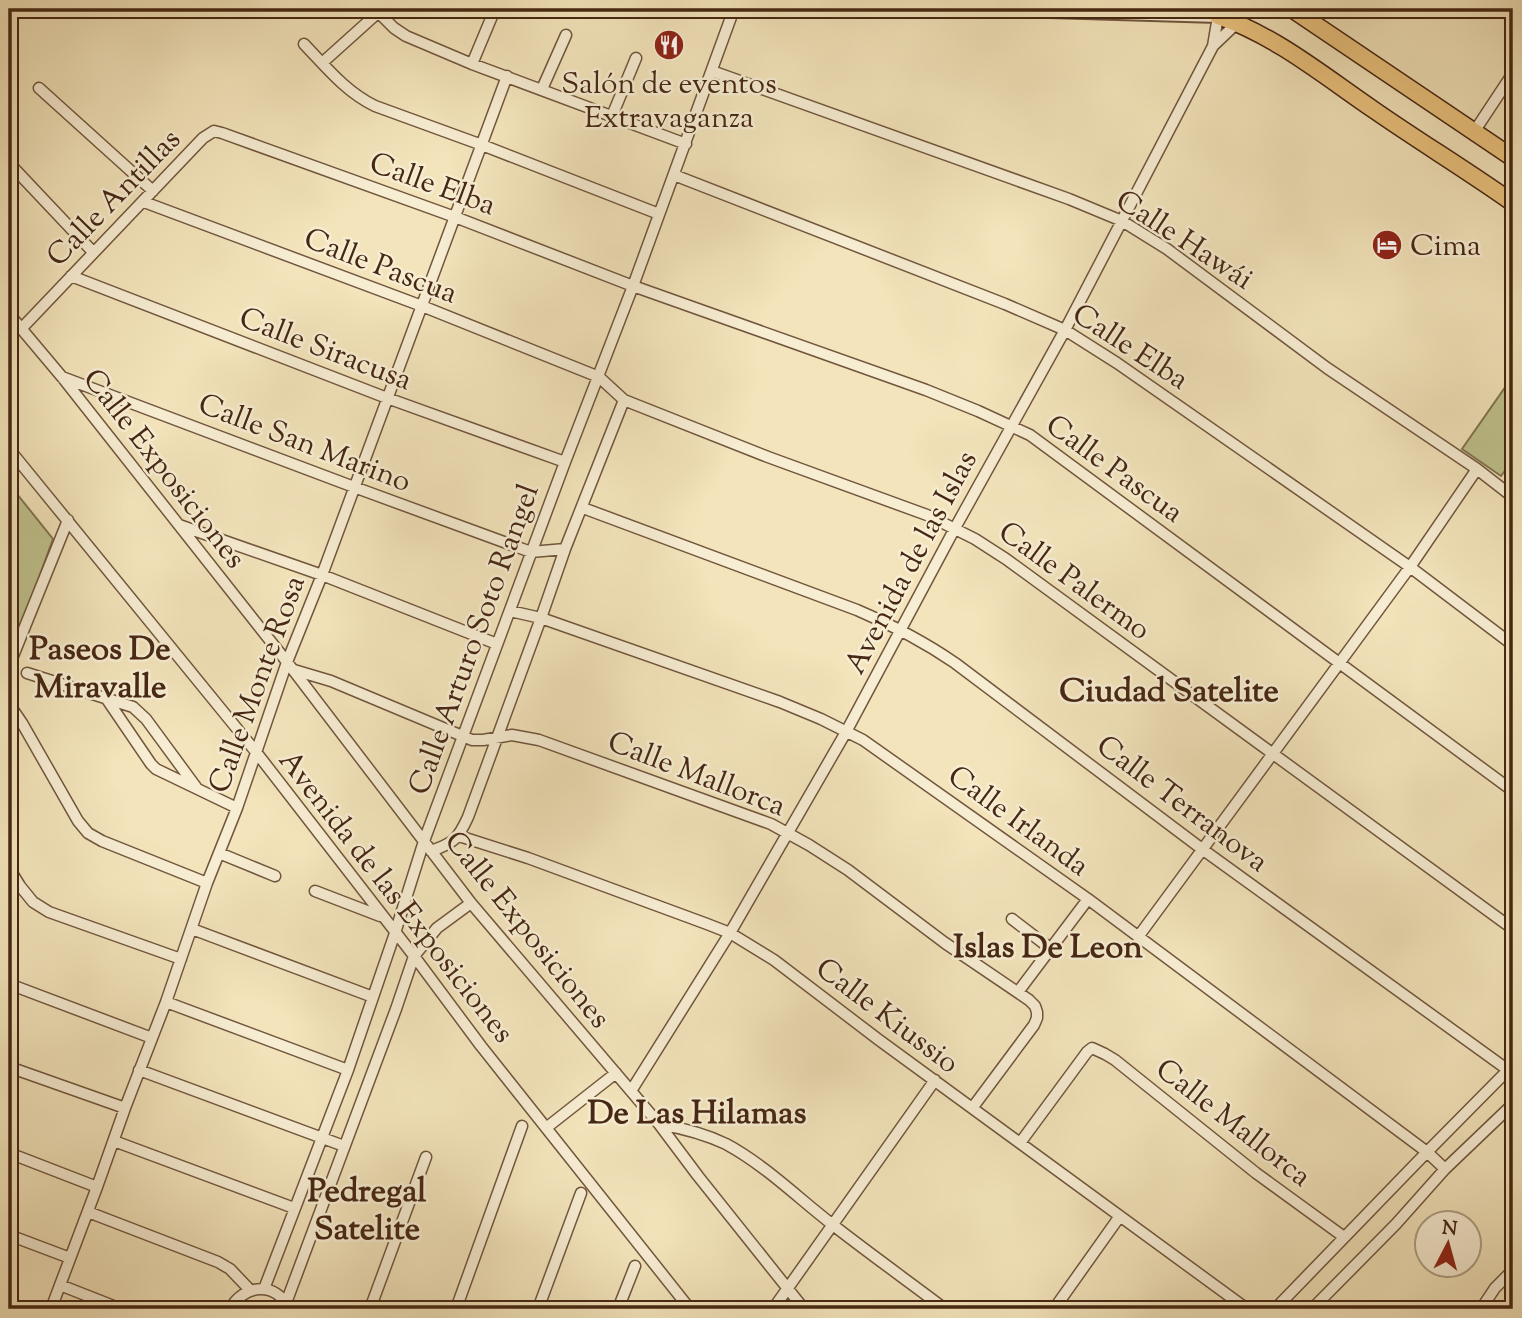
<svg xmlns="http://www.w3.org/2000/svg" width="1522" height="1318" viewBox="0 0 1522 1318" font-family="'Sorts Mill Goudy',serif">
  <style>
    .green { fill: #bfc28d; stroke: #827450; stroke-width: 2 }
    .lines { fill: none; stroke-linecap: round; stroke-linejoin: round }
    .minor-casing { stroke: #71563d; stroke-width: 13 }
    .tertiary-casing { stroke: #71563d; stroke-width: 16 }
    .primary-casing { stroke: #462713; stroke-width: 19 }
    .minor { stroke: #f7edd3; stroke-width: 10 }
    .tertiary { stroke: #f7edd3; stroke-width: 12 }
    .primary { stroke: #eac27e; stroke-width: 16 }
    .labels { text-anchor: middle; stroke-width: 5; stroke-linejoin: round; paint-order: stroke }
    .poi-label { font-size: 30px; fill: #462713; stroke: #f7edd3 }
    .street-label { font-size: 30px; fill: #462713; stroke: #f7edd3 }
    .quarter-label { font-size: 33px; font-weight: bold; fill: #462713; stroke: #f7edd3 }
  </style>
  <rect width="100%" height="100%" fill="#f3e4bb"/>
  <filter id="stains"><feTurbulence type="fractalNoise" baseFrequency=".00286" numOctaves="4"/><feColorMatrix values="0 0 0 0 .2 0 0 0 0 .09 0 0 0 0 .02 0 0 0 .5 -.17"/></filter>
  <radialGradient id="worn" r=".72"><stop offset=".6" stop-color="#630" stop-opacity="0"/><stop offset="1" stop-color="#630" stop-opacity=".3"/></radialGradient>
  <path class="green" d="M1513,376V460L1501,476L1462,449Z
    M9,484L53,539L9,660Z"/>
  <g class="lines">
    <g class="minor-casing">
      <path id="minor" d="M375,9L394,28L406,36L472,64L686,144
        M304,44C326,67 346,92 375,106L482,145L659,214
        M1213,46L1218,16
        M322,63L382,9
        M472,64L495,9
        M712,71L1069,199L1122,221L1167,249L1327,368L1477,469L1513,497
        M39,88L153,191
        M542,89L566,35
        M612,116L636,58
        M1474,132L1513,73
        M9,163L93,252
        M674,175L1005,304L1065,330L1117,363L1410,567L1513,645
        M144,202L422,306L599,377L624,400L634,404L768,457L927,515L975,539L1006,559L1513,929
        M71,276L387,398L565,462
        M9,314L62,377L287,662L471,903L659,1124L698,1176L804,1309
        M21,329L203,138L214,131L222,133L455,217L633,286L926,390L978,411L1030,435L1513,791
        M62,377L354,487L531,552L565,549
        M9,449L256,752L414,956L481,1046L690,1309
        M583,508L857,610C892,625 923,641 955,663L1202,849L1508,1070
        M179,525L322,575L497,644
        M510,611L541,618L780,702L821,719L863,740L1088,899L1427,1152L1445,1169
        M9,666L68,520
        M294,670L331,681L472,740H483L512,735L539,740L771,824L809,845L848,870L945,943L1029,1000L1035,1006L1037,1012V1018L1034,1025L973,1107
        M27,673L133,707L146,719L196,787
        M106,698L151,764L156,769L237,808
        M9,704L22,723L78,821L88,833L102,841L207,883
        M459,836L528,858L707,924L730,933L774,960L879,1040L1247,1309
        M431,851C454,843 458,839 468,817L541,618L565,549L624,400
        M219,853L275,876
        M9,868L20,886L33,902L49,912L181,959
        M315,891L380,916
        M1012,919L1051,949
        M192,929L373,997
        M1138,937L1410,567L1477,469
        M9,984L152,1038
        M1018,992L1088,899
        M166,1002L348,1070
        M9,1067L125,1108
        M139,1070L344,1146
        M631,1091L730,933L846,732L955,528L1065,330L1213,46L1237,23
        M659,1124C682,1128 705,1134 726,1144C765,1165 798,1198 833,1225C870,1254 908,1281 945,1309
        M546,1128L616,1073
        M114,1141L294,1208
        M1020,1143L1087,1052L1092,1048L1105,1054L1115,1060L1256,1173L1344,1237
        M9,1153L97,1187
        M88,1212L218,1262L230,1269L250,1290
        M9,1235L70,1258
        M60,1285L121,1309
        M264,1289L348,1070L395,933L424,841L565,462L633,286L734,9
        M286,1303L396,1009L414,956L437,928L471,903
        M51,1309L97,1187L125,1108L166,1002L207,883L237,808L287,662L322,575L507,76
        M230,1309C244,1284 276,1281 289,1309
        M370,1309L426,1157
        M456,1309L522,1126
        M538,1309L581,1193
        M618,1309L635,1266
        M773,1309L935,1080
        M1054,1309L1120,1216
        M1275,1309L1427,1152L1513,1065
        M1312,1309L1396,1224L1445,1169L1513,1104
        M1481,1309L1495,1288L1513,1270"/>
    </g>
    <g class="tertiary-casing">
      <path id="tertiary" d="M982,9L1218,16"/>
    </g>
    <g class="primary-casing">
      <path id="primary" d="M1220,9L1218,16C1276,36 1324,76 1374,110C1420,142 1468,171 1513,203
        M1292,9L1513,158"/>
    </g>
    <use href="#minor" class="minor"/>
    <use href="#tertiary" class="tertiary"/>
    <use href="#primary" class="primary"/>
  </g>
  <defs>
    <g id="restaurant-disc" transform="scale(1.575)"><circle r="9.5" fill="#8f2418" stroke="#f7edd3"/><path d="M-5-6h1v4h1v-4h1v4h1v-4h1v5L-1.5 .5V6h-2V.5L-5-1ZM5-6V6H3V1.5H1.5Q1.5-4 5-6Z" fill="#fff"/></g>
    <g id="hotel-disc" transform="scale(1.575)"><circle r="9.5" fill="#8f2418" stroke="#f7edd3"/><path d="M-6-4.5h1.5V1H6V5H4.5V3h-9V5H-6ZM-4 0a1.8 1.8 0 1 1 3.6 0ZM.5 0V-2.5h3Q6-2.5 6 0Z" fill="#fff"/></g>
  </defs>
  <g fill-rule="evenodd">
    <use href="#restaurant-disc" x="669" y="45"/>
    <use href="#hotel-disc" x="1387" y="245"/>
  </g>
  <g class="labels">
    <g class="poi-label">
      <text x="669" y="93">Salón de eventos<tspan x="669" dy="34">Extravaganza</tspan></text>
      <text x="1410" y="255" text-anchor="start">Cima</text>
    </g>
    <g class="street-label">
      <text transform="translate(433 183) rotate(20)" y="10">Calle Elba</text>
      <text transform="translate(113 197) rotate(-46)" y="10">Calle Antillas</text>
      <text transform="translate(1185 239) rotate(33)" y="10">Calle Hawái</text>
      <text transform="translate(381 265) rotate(21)" y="10">Calle Pascua</text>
      <text transform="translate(1131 346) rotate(33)" y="10">Calle Elba</text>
      <text transform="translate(326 348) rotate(21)" y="10">Calle Siracusa</text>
      <text transform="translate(305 442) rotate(21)" y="10">Calle San Marino</text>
      <text transform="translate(165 468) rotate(52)" y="10">Calle Exposiciones</text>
      <text transform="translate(1115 468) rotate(36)" y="10">Calle Pascua</text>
      <text transform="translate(910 562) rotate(-62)" y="10">Avenida de las Islas</text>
      <text transform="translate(1075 580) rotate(36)" y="10">Calle Palermo</text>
      <text transform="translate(473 639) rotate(-70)" y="10">Calle Arturo Soto Rangel</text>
      <text transform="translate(256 684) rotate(-70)" y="10">Calle Monte Rosa</text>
      <text transform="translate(697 773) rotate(21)" y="10">Calle Mallorca</text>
      <text transform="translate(1183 803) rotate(37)" y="10">Calle Terranova</text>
      <text transform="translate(1019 820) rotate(36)" y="10">Calle Irlanda</text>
      <text transform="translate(397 896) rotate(52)" y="10">Avenida de las Exposiciones</text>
      <text transform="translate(528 929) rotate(51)" y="10">Calle Exposiciones</text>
      <text transform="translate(888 1015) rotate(37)" y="10">Calle Kiussio</text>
      <text transform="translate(1234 1122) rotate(38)" y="10">Calle Mallorca</text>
    </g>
    <g class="quarter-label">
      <text x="100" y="659">Paseos De<tspan x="100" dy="38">Miravalle</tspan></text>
      <text x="1169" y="701">Ciudad Satelite</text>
      <text x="1048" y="957">Islas De Leon</text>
      <text x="697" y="1123">De Las Hilamas</text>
      <text x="367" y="1201">Pedregal<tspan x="367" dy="38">Satelite</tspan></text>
    </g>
  </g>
  <rect width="1522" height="1318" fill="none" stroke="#f3e4bb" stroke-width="35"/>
  <rect x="10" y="10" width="1501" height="1297" fill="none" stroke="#462713" stroke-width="3.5"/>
  <rect x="18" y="18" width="1487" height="1283" fill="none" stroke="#462713" stroke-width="2"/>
  <g transform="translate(1448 1244) rotate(6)"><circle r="33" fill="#f7edd3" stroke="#b09e86" stroke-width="2"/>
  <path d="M0-5L12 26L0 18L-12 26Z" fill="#8f2418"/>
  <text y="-10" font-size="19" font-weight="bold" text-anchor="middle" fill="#462713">N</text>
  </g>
  <rect width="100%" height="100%" filter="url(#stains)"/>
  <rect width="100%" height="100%" fill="url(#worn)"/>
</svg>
